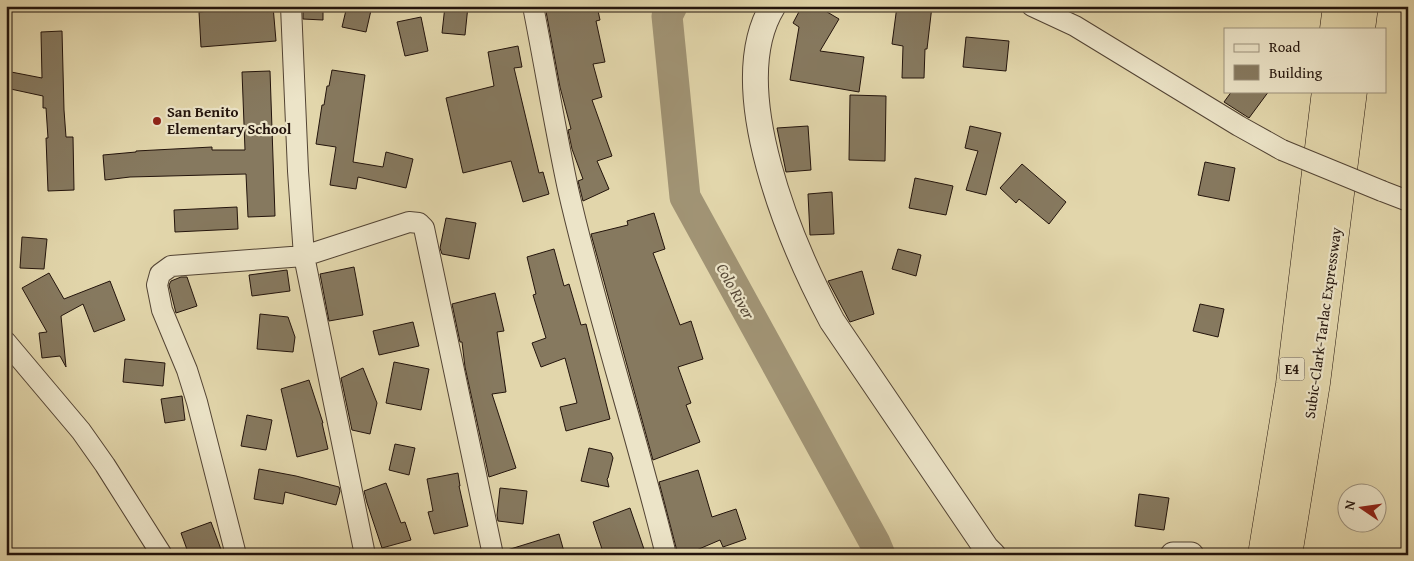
<svg xmlns="http://www.w3.org/2000/svg" width="1414" height="561" viewBox="0 0 1414 561" font-family="'Gentium Book Plus',serif">
  <style>
    .lines { fill: none; stroke-linecap: round; stroke-linejoin: round }
    .stream { stroke: #6f614b; stroke-width: 5 }
    .river { stroke: #a19475; stroke-width: 31 }
    .building { fill: #86795f; stroke: #23140c }
    .minor-casing { stroke: #534434; stroke-width: 22 }
    .tertiary-casing { stroke: #534434; stroke-width: 27 }
    .motorway-casing { stroke: #23140c; stroke-width: 29 }
    .minor { stroke: #ece4c8; stroke-width: 20 }
    .tertiary { stroke: #ece4c8; stroke-width: 25 }
    .motorway { stroke: #e2d6ab; stroke-width: 28 }
    .minor-bridge-casing { stroke: #534434; stroke-width: 22; stroke-linecap: butt }
    .minor-bridge { stroke: #ece4c8; stroke-width: 20 }
    .poi-dot { fill: #8f2418; stroke: #ece4c8; stroke-width: 2 }
    .labels { text-anchor: middle; stroke-width: 4.5; stroke-linejoin: round; paint-order: stroke }
    .shield { fill: #ece4c8; stroke: #5f5244; stroke-width: 1 }
    .shield-label { font-size: 14px; font-weight: bold; fill: #23140c }
    .poi-label { font-size: 15px; font-weight: bold; fill: #23140c; stroke: #ece4c8; text-anchor: start }
    .street-label { font-size: 15px; fill: #23140c; stroke: #ece4c8 }
    .water-label { font-size: 16px; font-style: italic; fill: #554736; stroke: #ece4c8 }
  </style>
  <rect width="100%" height="100%" fill="#e2d6ab"/>
  <filter id="stains"><feTurbulence type="fractalNoise" baseFrequency=".004" numOctaves="4"/><feColorMatrix values="0 0 0 0 .2 0 0 0 0 .09 0 0 0 0 .02 0 0 0 .5 -.17"/></filter>
  <radialGradient id="worn" r=".72"><stop offset=".6" stop-color="#630" stop-opacity="0"/><stop offset="1" stop-color="#630" stop-opacity=".3"/></radialGradient>
  <g class="lines">
    <path class="stream" d="M875,543L899,555"/>
    <path class="river" d="M672,6L667,16L685,197L875,543L880,555"/>
  </g>
  <path class="building" d="M266,6H273L276,41L201,47L199,12Z
    M303,6H323V20L303,19Z
    M347,6H372L366,32L342,27Z
    M445,6H468L465,35L442,33Z
    M545,6H597L600,20L596,21L605,62L593,64L602,97L592,100L612,156L597,161L609,189L583,201L578,181L583,179L572,149L568,130L571,129L560,87Z
    M802,6H817L839,19L820,51L864,57L859,92L790,80L799,27L793,23Z
    M897,6H932L927,49H925L924,78H902L903,46L892,44Z
    M421,17L428,51L405,56L397,22Z
    M62,31L64,110L66,137H73L74,190L48,191L46,138H48L46,108H43V96L6,88V71L42,78L41,32Z
    M966,37L1009,41L1006,71L963,67Z
    M518,46L522,67L514,68L539,173L543,172L549,194L523,202L511,161L463,173L446,98L494,86L488,52Z
    M332,70L365,75L353,162L383,167L386,152L413,159L406,188L358,177L356,189L330,185L336,147L316,144L322,105H324L327,86H329Z
    M270,71L275,216L248,217L246,174L130,177L105,180L103,155L136,152V151L212,147V150H245L242,72Z
    M1232,91H1269L1249,118L1224,102Z
    M850,95L886,96L885,161L849,160Z
    M808,126L811,170L786,172L777,128Z
    M970,126L1001,133L986,195L966,190L978,151L965,148Z
    M1205,162L1235,168L1229,201L1198,195Z
    M1022,164L1066,202L1049,224L1019,199L1016,203L1000,188Z
    M915,178L953,186L946,215L909,208Z
    M832,192L834,234L810,235L808,194Z
    M237,207L238,229L175,232L174,210Z
    M654,213L665,249L653,253L680,325L691,321L703,359L678,367L691,403L686,405L700,442L653,460L591,234L628,225L627,221Z
    M446,218L476,223L469,259L442,254L440,248Z
    M22,237L47,239L44,269L20,268Z
    M554,249L564,286L569,284L581,325L586,324L610,419L566,431L560,407L577,403L565,358L541,367L532,343L546,338L533,295L536,294L527,257Z
    M898,249L921,255L916,276L892,269Z
    M354,267L363,315L329,321L320,274Z
    M287,270L290,291L252,296L249,275Z
    M862,271L874,314L850,322L828,281Z
    M49,273L64,299L110,281L125,320L94,332L83,304L61,316L66,367L60,356L42,358L39,333L47,332L22,288Z
    M181,277H187L197,306L176,313L169,285L171,281Z
    M495,293L504,331L497,332L506,392L492,394L516,468L489,477L465,367L462,342H460L452,304Z
    M1200,304L1224,309L1218,337L1193,331Z
    M260,314L288,317L295,337L293,352L257,349Z
    M413,322L419,346L379,355L373,331Z
    M125,359L165,363L163,386L123,382Z
    M394,362L429,369L421,410L386,403Z
    M363,368L377,403L370,434L352,430L341,378Z
    M309,380L323,423H322L328,449L297,457L281,389Z
    M182,396L185,420L165,423L161,399Z
    M247,415L272,420L266,450L241,446Z
    M395,444L415,448L409,475L389,470Z
    M589,448L611,453L613,458L608,478L607,479L609,487L581,481Z
    M259,469L296,476L339,487L340,491L336,505L285,492L283,504L254,499Z
    M698,470L712,517L736,509L746,539L723,547L720,540L685,555H678L659,482Z
    M458,473L460,486H459L468,526L434,534L428,512L433,511L427,479Z
    M386,483L401,523L405,522L411,540L382,548L367,503L364,491Z
    M500,488L527,491L523,524L498,521L497,515Z
    M1139,494L1169,498L1164,530L1135,526Z
    M630,508L646,555H604L593,522Z
    M211,522L223,555H189L181,533Z
    M559,534L565,555H505L504,551Z"/>
  <g class="lines">
    <g class="minor-casing">
      <path id="minor" d="M291,6L298,171L304,256L365,555
        M533,6C545,67 555,128 568,189C596,312 636,432 666,555
        M1032,6L1075,26L1239,126L1282,150
        M1382,191L1408,201
        M6,342L81,431L105,465L162,555
        M236,555L197,402L187,370L162,310L157,285L160,274L171,266L304,256L409,222L419,223L424,228L493,555"/>
    </g>
    <g class="tertiary-casing">
      <path id="tertiary" d="M773,6C723,87 792,246 832,321L986,548L993,555
        M1173,555H1191"/>
    </g>
    <g class="motorway-casing">
      <path id="motorway" d="M1334,29L1337,6
        M1361,29L1364,6
        M1262,555L1290,384L1326,91
        M1288,555L1316,383L1353,91"/>
    </g>
    <use href="#minor" class="minor"/>
    <use href="#tertiary" class="tertiary"/>
    <use href="#motorway" class="motorway"/>
    <g class="minor-bridge-casing">
      <path id="minor-bridge" d="M1282,150L1382,191"/>
    </g>
    <use href="#minor-bridge" class="minor-bridge"/>
  </g>
  <circle class="poi-dot" cx="157" cy="121" r="5"/>
  <g class="labels">
    <rect class="shield" x="1279.5" y="357.5" width="25" height="23" rx="4"/>
    <g class="shield-label">
      <text x="1292" y="374">E4</text>
    </g>
    <g class="poi-label">
      <text x="167" y="117">San Benito<tspan x="167" dy="17">Elementary School</tspan></text>
    </g>
    <g class="street-label">
      <text transform="translate(1323 323) rotate(-82)" y="5">Subic-Clark-Tarlac Expressway</text>
    </g>
    <g class="water-label">
      <text transform="translate(736 291) rotate(61)" y="6">Colo River</text>
    </g>
  </g>
  <rect width="1414" height="561" fill="none" stroke="#e2d6ab" stroke-width="25"/>
  <rect x="8" y="8" width="1399" height="546" fill="none" stroke="#23140c" stroke-width="2.5"/>
  <rect x="12" y="12" width="1389" height="536" fill="none" stroke="#23140c"/>
  <rect x="1224" y="28" width="162" height="65" fill="#ece4c8" stroke="#9c917d"/>
  <rect x="1234" y="44" width="25" height="8" fill="#ece4c8" stroke="#9c917d"/>
  <text x="1269" y="52" font-size="15" fill="#23140c">Road</text>
  <rect x="1234" y="65" width="25" height="15" fill="#86795f" stroke="#9c917d"/>
  <text x="1269" y="78" font-size="15" fill="#23140c">Building</text>
  <g transform="translate(1362 508) rotate(283)"><circle r="24" fill="#ece4c8" stroke="#9c917d"/>
  <path d="M0-4L9 19L0 12L-9 19Z" fill="#8f2418"/>
  <text y="-8" font-size="14" font-weight="bold" text-anchor="middle" fill="#23140c">N</text>
  </g>
  <rect width="100%" height="100%" filter="url(#stains)"/>
  <rect width="100%" height="100%" fill="url(#worn)"/>
</svg>
